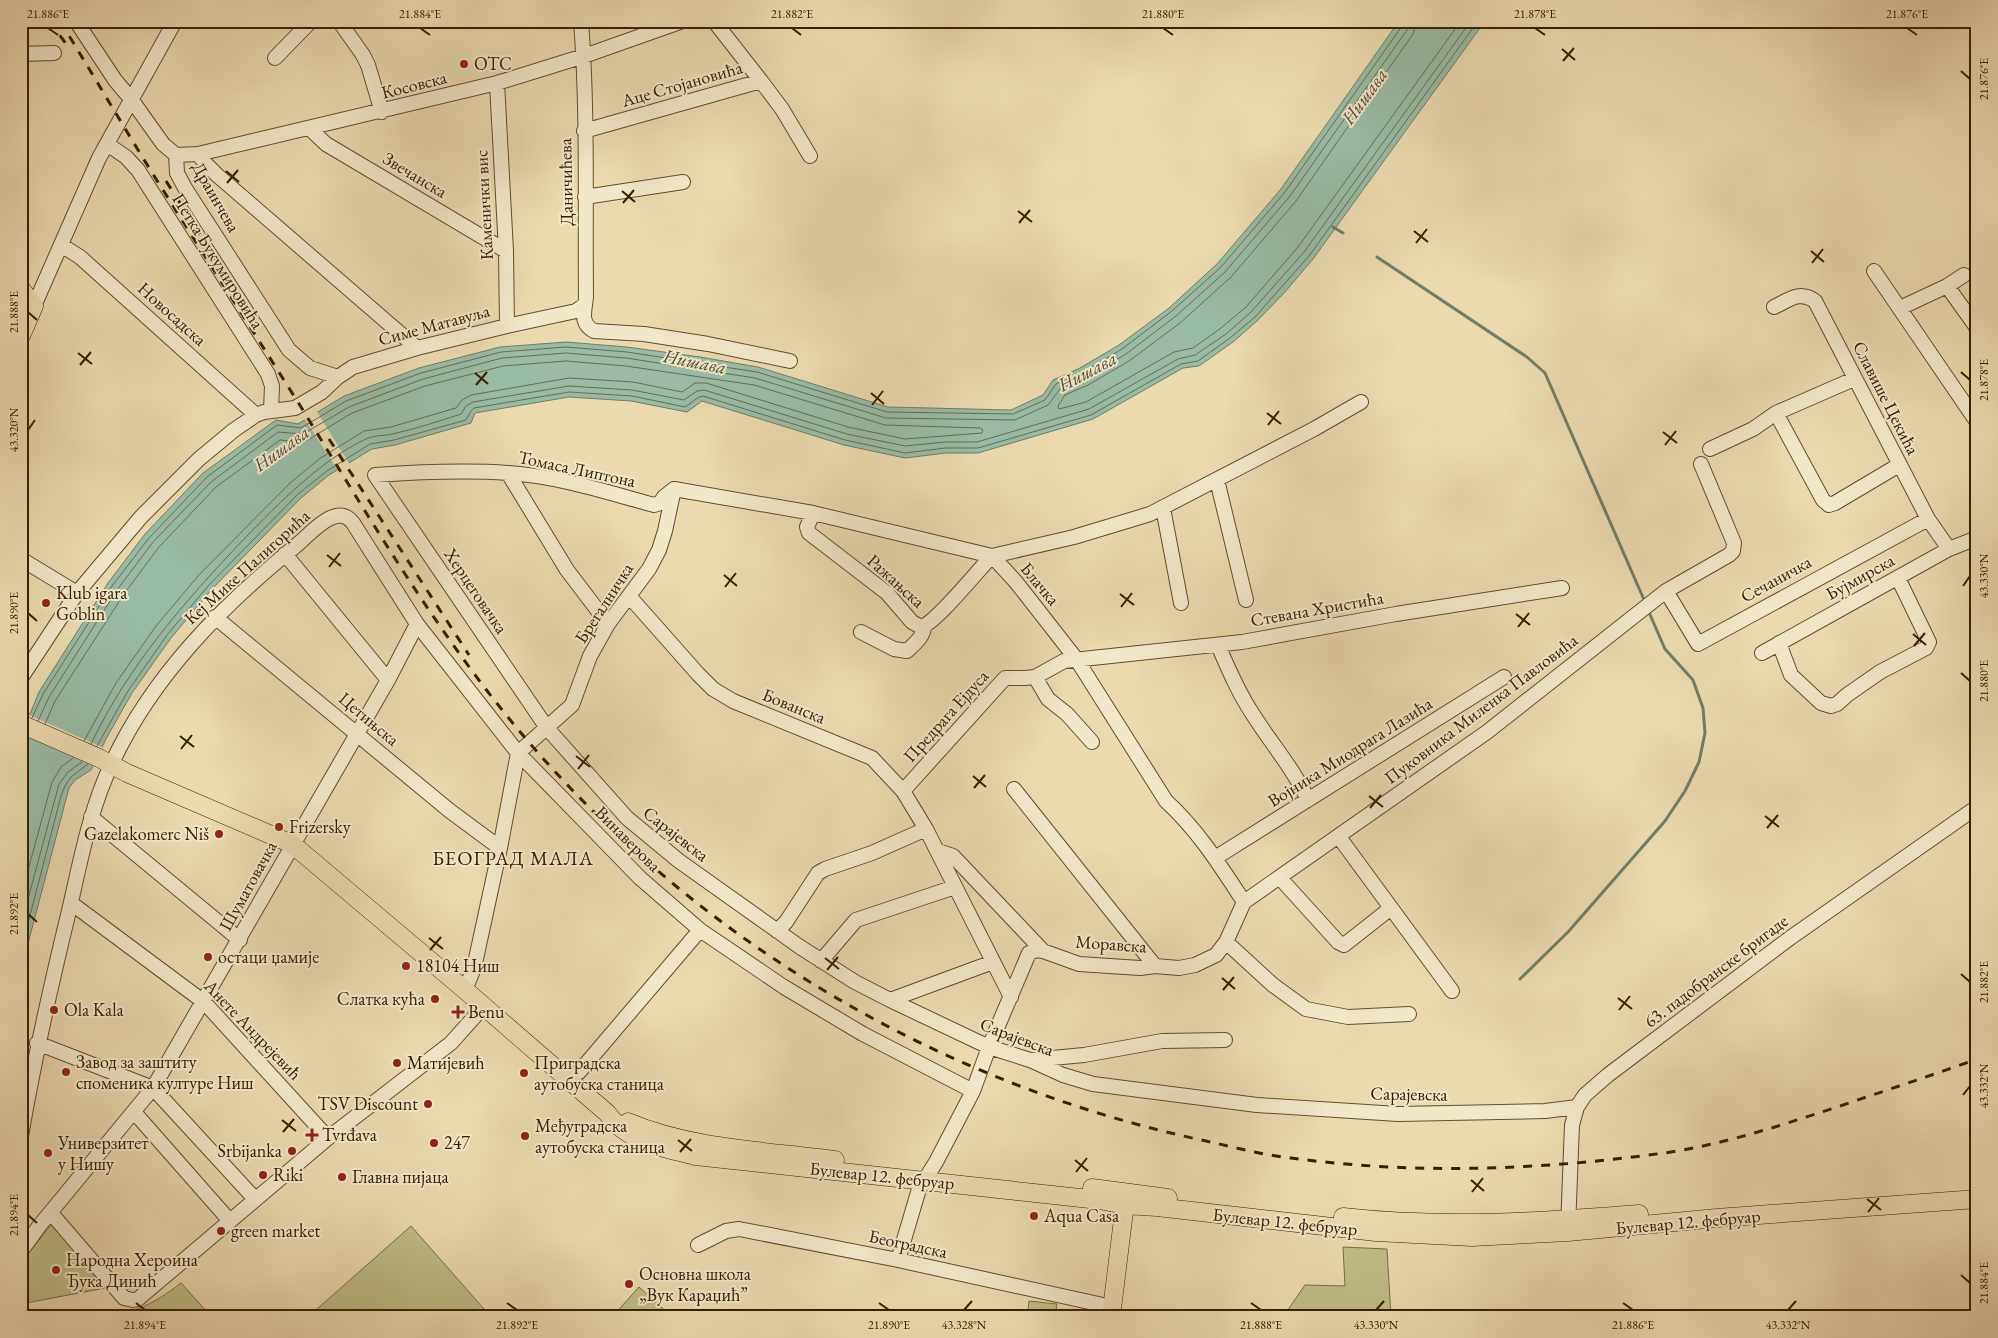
<svg xmlns="http://www.w3.org/2000/svg" width="1998" height="1338" viewBox="0 0 1998 1338" font-family="'EB Garamond',serif">
  <style>
    .green { fill: #bebd85; stroke: #7a6e42 }
    .water { fill: #99bba6; stroke: #717d64 }
    .pier { fill: #eadaae }
    .lines { fill: none; stroke-linecap: round; stroke-linejoin: round }
    .shore { stroke: #676e53; stroke-width: 1 }
    .stream { stroke: #717d64; stroke-width: 3 }
    .minor-casing { stroke: #624e2c; stroke-width: 16 }
    .major-casing { stroke: #352000; stroke-width: 19 }
    .minor { stroke: #f1e7ca; stroke-width: 14 }
    .major { stroke: #eadaae; stroke-width: 18 }
    .rail { stroke: #352000; stroke-width: 3; stroke-dasharray: 9 9; stroke-linecap: butt }
    .ticks { fill: none; stroke: #352000; stroke-width: 2 }
    .poi-dot { fill: #8f2418; stroke: #f1e7ca; stroke-width: 2 }
    .labels { text-anchor: middle; stroke-width: 4; stroke-linejoin: round; paint-order: stroke }
    .poi-label { font-size: 18px; fill: #352000; stroke: #f1e7ca; text-anchor: start }
    .street-label { font-size: 18px; fill: #352000; stroke: #f1e7ca }
    .water-label { font-size: 19px; font-style: italic; fill: #534e32; stroke: #f1e7ca }
    .quarter-label { font-size: 20px; letter-spacing: 1px; fill: #352000; stroke: #f1e7ca }
    .neatline { fill: none; stroke: #352000; stroke-width: 2 }
    .ticks-label { font-size: 12px; text-anchor: middle; fill: #352000 }
  </style>
  <rect width="100%" height="100%" fill="#eadaae"/>
  <filter id="stains"><feTurbulence type="fractalNoise" baseFrequency=".004" numOctaves="4"/><feColorMatrix values="0 0 0 0 .2 0 0 0 0 .09 0 0 0 0 .02 0 0 0 .5 -.17"/></filter>
  <radialGradient id="worn" r=".72"><stop offset=".6" stop-color="#630" stop-opacity="0"/><stop offset="1" stop-color="#630" stop-opacity=".3"/></radialGradient>
  <path class="green" d="M53,1222L105,1288L21,1304V1263Z
    M411,1226L491,1317H308Z
    M1343,1247L1387,1249L1391,1317H1283L1305,1285L1345,1286Z
    M181,1283L208,1313L205,1317H101C138,1311 151,1306 181,1283Z
    M639,1287L672,1317H612Z
    M1029,1301L1057,1304L1055,1317H1027Z"/>
  <path class="water" d="M1399,21H1485L1313,259L1285,292L1258,320L1233,342L1199,366L1183,368L1093,419L978,453H946L905,458L844,445L702,401L687,412L631,401L569,397L475,413L471,423L395,445L372,449L329,475L301,498L212,589L171,638L132,693L107,737L91,770L75,780L69,788L21,970V717L24,712L30,714L39,692L108,583L145,534L203,473L276,420L298,424L344,396L419,368L500,347L566,342L627,347L700,357L758,367L888,407L1011,410L1043,395L1053,380L1080,368L1119,345L1169,308L1217,264L1281,189Z"/>
  <path class="pier" d="M316,410L350,465L339,472L304,418Z
    M22,712L104,748L95,767L21,734Z"/>
  <g class="lines">
    <path class="shore" d="M1416,21L1413,34L1296,201L1231,277L1180,323L1129,361L1088,385L1065,395L1058,406L1059,409L1086,402L1174,352L1193,348L1221,328L1246,307L1298,247L1461,21
      M32,718L43,694L112,586L149,538L207,477L277,425L301,428L346,401L421,373L501,352L566,347L627,352L757,372L887,412L1013,414L1045,400L1056,384L1082,373L1122,349L1172,311L1221,267L1285,192L1402,26L1403,21
      M38,721L49,697L117,590L153,542L211,482L278,432L303,434L349,407L423,379L502,358L566,353L626,358L755,378L886,418L1015,420L1048,405L1060,389L1085,378L1126,354L1176,316L1225,272L1290,196L1407,30L1409,21
      M45,724L55,701L124,594L159,547L216,487L280,440L298,442L306,441L352,413L425,386L503,366L566,361L626,366L754,385L885,425L980,428L983,430L982,433L905,439L848,427L706,383H695L682,392L633,382L569,378L471,395L462,400L456,408L391,427L364,431L319,459L289,484L198,576L156,626L116,683L84,741
      M91,744C128,666 185,601 244,539C279,503 321,460 366,439C374,435 384,436 392,434C416,429 439,421 461,414L466,406L473,402L569,386L632,390L684,400L697,391L704,390L847,434L905,446L945,442H977L1089,409L1178,359L1195,355L1226,334L1251,312L1304,252L1471,21
      M97,746L128,691L167,635L208,586L298,494L327,471L370,444L394,440L466,420L471,411L474,408L569,392L632,396L685,407L699,397L703,396L845,440L905,453L945,448H978L1091,415L1181,364L1198,361L1230,338L1255,317L1309,256L1478,21
      M21,896L52,782L61,767L73,758
      M21,925L59,784L68,772L82,762
      M21,950L61,796L65,786L71,777L88,764"/>
    <path class="stream" d="M1333,227L1343,233
      M1377,257L1527,357L1545,373L1645,602
      M1520,979L1568,932L1665,821L1685,791L1699,762L1705,733L1703,708L1693,680L1665,649L1648,610"/>
    <g class="minor-casing">
      <path id="minor" d="M76,21L115,80L131,99L163,144L176,155
        M339,21L363,55L368,65L382,112
        M581,21C588,113 585,205 586,297C585,310 579,323 594,331L644,334L708,344L790,361
        M714,21L761,81
        M21,54L54,53
        M275,58L311,21
        M497,83L506,251L507,326
        M309,128L326,144L506,251
        M584,131L761,81L782,109L810,156
        M107,144L126,157L138,170L268,374L272,386L271,411
        M198,154L205,163L217,175L417,348
        M176,155L198,154L497,83L584,56L683,21
        M176,155L177,173L185,188L289,350L310,368L338,377
        M585,197L683,182
        M61,245L80,257L256,415
        M1874,271L1977,422
        M1947,286L1977,328
        M34,306L99,158L175,21
        M1774,307C1789,300 1799,290 1815,301L1928,519L1949,549
        M1900,308L1947,286L1964,275
        M1776,413L1823,500L1829,505L1835,503L1899,465
        M1710,449L1753,429L1776,413L1854,379
        M508,473L567,570L608,624
        M1217,480L1246,600
        M674,489L664,497L660,503L654,505C606,492 558,476 508,473C464,470 419,472 375,475L547,728L627,818L679,861L800,947L855,982L890,1000L989,1047L1030,1060L1063,1075L1093,1084L1257,1105L1398,1114L1545,1111L1577,1107
        M674,489L813,513L992,556L1016,582L1077,660L1166,801C1198,830 1221,867 1244,902
        M1163,508L1181,603
        M813,513L807,527L809,533L887,593L912,622L921,627C935,624 979,569 992,556
        M285,554L388,680
        M992,556L1074,537L1150,514L1314,429L1361,402
        M21,559L77,593
        M1666,591L1698,644L1928,519
        M629,596L698,674L713,689L733,701L872,758L903,791L926,829L1011,997
        M215,617L450,811L500,848
        M861,632L894,649L907,651C914,644 924,637 924,626
        M1779,643L1791,675L1821,703L1831,706L1837,704L1847,695L1880,672L1926,648L1929,642L1898,578
        M1218,645C1228,668 1238,692 1252,713C1270,742 1294,769 1308,800
        M1762,653L1949,549L1977,538
        M1035,677L1048,699L1067,714L1092,742
        M21,678L77,593L141,517L199,459L234,430L256,415L264,412L295,408L322,392L338,377L353,367L417,348L507,326L576,311L583,306
        M1014,789L1155,966
        M903,791L1005,678H1025L1035,677L1064,661L1242,642L1396,614L1562,588
        M91,817L240,940
        M1339,837L1452,991
        M938,851L953,856L1043,951
        M1215,858L1504,677
        M1280,878L1338,942L1344,945L1391,908
        M1244,902L1487,732L1666,591L1729,555L1733,551L1734,543L1701,464
        M71,903L204,1002L328,1138
        M777,931L786,922L818,873L825,869L872,853L926,829
        M1226,942L1273,985L1306,1009L1348,1017L1409,1014
        M821,961L856,920L955,887
        M465,990L474,968L500,848L518,753L572,705L590,656L608,624L649,569L659,550L665,531L674,489
        M890,1000L993,962
        M37,1043L153,1088L255,1199
        M1031,1060L1084,1055L1162,1041L1225,1040
        M579,1072L700,930
        M134,1112L229,1220
        M21,1136C34,1061 50,989 68,915C80,864 89,811 112,763C153,675 223,605 298,544C312,532 337,502 353,523L417,624L518,753L640,878L700,930L784,987L863,1034L973,1091
        M51,1213L124,1298L133,1300L138,1299L328,1138L451,1043L484,1006
        M1568,1228L1572,1125L1577,1107L1585,1095L1608,1075L1790,938L1977,807
        M698,1245L726,1231L739,1229L898,1260L1112,1307
        M21,1251L40,1225L153,1088L388,680L417,624
        M898,1260L919,1189L936,1162L973,1091L989,1047L1029,953L1037,950L1043,951L1079,964L1140,968L1155,966L1179,968L1195,965L1216,955L1226,942L1244,902"/>
    </g>
    <g class="major-casing">
      <path id="major" d="M21,289L34,306L21,336
        M21,724L99,758L127,773L292,844L465,990L607,1113C628,1143 662,1147 695,1156L1099,1200L1125,1205L1157,1207L1376,1232L1472,1237L1568,1232L1717,1218L1977,1199
        M628,1122C691,1149 768,1151 835,1160
        M1092,1188L1168,1198
        M1343,1217C1441,1228 1541,1222 1639,1214
        M1111,1317L1126,1195"/>
    </g>
    <use href="#minor" class="minor"/>
    <use href="#major" class="major"/>
    <path class="rail" d="M49,21L67,45
      M60,21C92,73 123,126 156,179C204,255 253,331 301,407C370,519 437,633 521,733C696,941 941,1085 1206,1141C1234,1147 1262,1155 1291,1158C1416,1175 1546,1170 1671,1152C1728,1143 1782,1125 1837,1107C1884,1091 1930,1076 1977,1059
      M166,181L240,297
      M329,439L469,655"/>
  </g>
  <path class="ticks" d="M48,28L58,35M420,28L430,35M792,28L801,35M1163,28L1173,35M1535,28L1545,35M1907,28L1917,35M1562,49L1575,60M1563,61L1574,48M1961,71L1970,79M226,171L239,182M227,183L238,170M622,191L635,202M623,203L634,190M1018,211L1032,222M1019,223L1030,210M1414,231L1428,242M1416,243L1427,229M1811,251L1824,262M1812,263L1823,249M28,312L37,320M78,353L92,364M80,365L91,352M1961,372L1970,380M475,373L488,384M476,385L487,372M871,393L884,404M872,405L883,391M1267,413L1281,424M1268,425L1279,411M28,430L35,420M1663,432L1677,443M1665,445L1676,431M327,555L341,566M329,567L340,553M724,575L737,586M1963,586L1970,576M725,587L736,573M1120,594L1134,605M1121,607L1132,593M28,613L37,621M1516,614L1530,625M1518,627L1529,613M1913,634L1926,645M1914,646L1925,633M1961,673L1970,681M180,736L194,747M181,749L192,735M576,756L590,767M578,769L589,755M973,776L986,787M974,788L985,775M1369,796L1383,807M1370,808L1381,795M1765,816L1779,827M1767,828L1778,815M28,914L37,922M429,938L443,949M430,950L441,937M825,958L839,969M827,970L838,957M1961,974L1970,982M1222,978L1235,989M1223,990L1234,977M1618,998L1632,1009M1619,1010L1630,996M1963,1095L1970,1086M282,1120L296,1131M283,1132L294,1119M678,1140L692,1151M680,1152L691,1139M1075,1160L1088,1171M1076,1172L1087,1158M1471,1180L1484,1191M1472,1192L1483,1178M1867,1199L1881,1210M1868,1212L1879,1198M28,1215L37,1223M1961,1275L1970,1283M136,1303L145,1310M507,1303L517,1310M879,1303L889,1310M1251,1303L1261,1310M1623,1303L1633,1310M964,1310L972,1301M1376,1310L1384,1301M1788,1310L1796,1301"/>
  <g class="poi-dot">
    <circle cx="464" cy="64" r="5"/>
    <circle cx="46" cy="603" r="5"/>
    <circle cx="279" cy="827" r="5"/>
    <circle cx="219" cy="834" r="5"/>
    <circle cx="208" cy="957" r="5"/>
    <circle cx="406" cy="966" r="5"/>
    <circle cx="435" cy="999" r="5"/>
    <circle cx="54" cy="1010" r="5"/>
    <path d="M455.5 1004.5h5v5h5v5h-5v5h-5v-5h-5v-5h5z"/>
    <circle cx="397" cy="1063" r="5"/>
    <circle cx="66" cy="1072" r="5"/>
    <circle cx="524" cy="1073" r="5"/>
    <circle cx="428" cy="1104" r="5"/>
    <path d="M309.5 1127.5h5v5h5v5h-5v5h-5v-5h-5v-5h5z"/>
    <circle cx="525" cy="1136" r="5"/>
    <circle cx="434" cy="1143" r="5"/>
    <circle cx="292" cy="1151" r="5"/>
    <circle cx="48" cy="1153" r="5"/>
    <circle cx="263" cy="1175" r="5"/>
    <circle cx="342" cy="1177" r="5"/>
    <circle cx="1034" cy="1216" r="5"/>
    <circle cx="221" cy="1231" r="5"/>
    <circle cx="56" cy="1270" r="5"/>
    <circle cx="629" cy="1284" r="5"/>
  </g>
  <g class="labels">
    <g class="poi-label">
      <text x="474" y="70">OTC</text>
      <text x="56" y="599">Klub igara<tspan x="56" dy="21">Goblin</tspan></text>
      <text x="289" y="833">Frizersky</text>
      <text x="209" y="840" text-anchor="end">Gazelakomerc Niš</text>
      <text x="218" y="963">остаци џамије</text>
      <text x="416" y="972">18104 Ниш</text>
      <text x="425" y="1005" text-anchor="end">Слатка кућа</text>
      <text x="64" y="1016">Ola Kala</text>
      <text x="468" y="1018">Benu</text>
      <text x="76" y="1068">Завод за заштиту<tspan x="76" dy="21">споменика културе Ниш</tspan></text>
      <text x="407" y="1069">Матијевић</text>
      <text x="534" y="1069">Приградска<tspan x="534" dy="21">аутобуска станица</tspan></text>
      <text x="418" y="1110" text-anchor="end">TSV Discount</text>
      <text x="535" y="1132">Међуградска<tspan x="535" dy="21">аутобуска станица</tspan></text>
      <text x="322" y="1141">Tvrđava</text>
      <text x="58" y="1149">Универзитет<tspan x="58" dy="21">у Нишу</tspan></text>
      <text x="444" y="1149">247</text>
      <text x="282" y="1157" text-anchor="end">Srbijanka</text>
      <text x="273" y="1181">Riki</text>
      <text x="352" y="1183">Главна пијаца</text>
      <text x="1044" y="1222">Aqua Casa</text>
      <text x="231" y="1237">green market</text>
      <text x="66" y="1266">Народна Хероина<tspan x="66" dy="21">Ђука Динић</tspan></text>
      <text x="639" y="1280">Основна школа<tspan x="639" dy="21">„Вук Караџић”</tspan></text>
    </g>
    <g class="street-label">
      <text transform="translate(682 84) rotate(-16)" y="6">Аце Стојановића</text>
      <text transform="translate(414 85) rotate(-14)" y="6">Косовска</text>
      <text transform="translate(415 175) rotate(31)" y="6">Звечанска</text>
      <text transform="translate(566 182) rotate(-91)" y="6">Даничићева</text>
      <text transform="translate(216 197) rotate(60)" y="6">Драинчева</text>
      <text transform="translate(484 205) rotate(-93)" y="6">Каменички вис</text>
      <text transform="translate(218 261) rotate(58)" y="6">Петка Букумировића</text>
      <text transform="translate(172 314) rotate(42)" y="6">Новосадска</text>
      <text transform="translate(434 325) rotate(-15)" y="6">Симе Матавуља</text>
      <text transform="translate(1886 398) rotate(63)" y="6">Славише Цекића</text>
      <text transform="translate(577 469) rotate(12)" y="6">Томаса Липтона</text>
      <text transform="translate(247 567) rotate(-42)" y="6">Кеј Мике Палигорића</text>
      <text transform="translate(1860 577) rotate(-29)" y="6">Бујмирска</text>
      <text transform="translate(1776 579) rotate(-29)" y="6">Сечаничка</text>
      <text transform="translate(896 581) rotate(42)" y="6">Ражањска</text>
      <text transform="translate(1040 584) rotate(50)" y="6">Блачка</text>
      <text transform="translate(476 591) rotate(56)" y="6">Херцеговачка</text>
      <text transform="translate(604 603) rotate(-57)" y="6">Брегалничка</text>
      <text transform="translate(1317 609) rotate(-10)" y="6">Стевана Христића</text>
      <text transform="translate(794 706) rotate(22)" y="6">Бованска</text>
      <text transform="translate(1481 709) rotate(-37)" y="6">Пуковника Миленка Павловића</text>
      <text transform="translate(946 716) rotate(-48)" y="6">Предрага Ејдуса</text>
      <text transform="translate(369 719) rotate(40)" y="6">Цетињска</text>
      <text transform="translate(1350 752) rotate(-32)" y="6">Војника Миодрага Лазића</text>
      <text transform="translate(676 834) rotate(38)" y="6">Сарајевска</text>
      <text transform="translate(628 839) rotate(45)" y="6">Винаверова</text>
      <text transform="translate(248 886) rotate(-61)" y="6">Шуматовачка</text>
      <text transform="translate(1111 944) rotate(4)" y="6">Моравска</text>
      <text transform="translate(1716 971) rotate(-37)" y="6">63. падобранске бригаде</text>
      <text transform="translate(253 1030) rotate(46)" y="6">Анете Андрејевић</text>
      <text transform="translate(1017 1037) rotate(21)" y="6">Сарајевска</text>
      <text transform="translate(1409 1094) rotate(1)" y="6">Сарајевска</text>
      <text transform="translate(882 1176) rotate(6)" y="6">Булевар 12. фебруар</text>
      <text transform="translate(1285 1222) rotate(6)" y="6">Булевар 12. фебруар</text>
      <text transform="translate(1688 1222) rotate(-5)" y="6">Булевар 12. фебруар</text>
      <text transform="translate(908 1244) rotate(12)" y="6">Београдска</text>
    </g>
    <g class="water-label">
      <text transform="translate(1364 96) rotate(-54)" y="7">Нишава</text>
      <text transform="translate(695 361) rotate(11)" y="7">Нишава</text>
      <text transform="translate(1087 371) rotate(-28)" y="7">Нишава</text>
      <text transform="translate(281 448) rotate(-36)" y="7">Нишава</text>
    </g>
    <g class="quarter-label">
      <text x="513" y="865">БЕОГРАД МАЛА</text>
    </g>
  </g>
  <rect width="1998" height="1338" fill="none" stroke="#eadaae" stroke-width="55"/>
  <rect x="28" y="28" width="1942" height="1282" class="neatline"/>
  <g class="ticks-label">
    <text x="48" y="18">21.886°E</text>
    <text x="420" y="18">21.884°E</text>
    <text x="792" y="18">21.882°E</text>
    <text x="1163" y="18">21.880°E</text>
    <text x="1535" y="18">21.878°E</text>
    <text x="1907" y="18">21.876°E</text>
    <text transform="translate(1984 79) rotate(-90)" y="4">21.876°E</text>
    <text transform="translate(14 312) rotate(-90)" y="4">21.888°E</text>
    <text transform="translate(1984 380) rotate(-90)" y="4">21.878°E</text>
    <text transform="translate(14 430) rotate(-90)" y="4">43.320°N</text>
    <text transform="translate(1984 576) rotate(-90)" y="4">43.330°N</text>
    <text transform="translate(14 613) rotate(-90)" y="4">21.890°E</text>
    <text transform="translate(1984 681) rotate(-90)" y="4">21.880°E</text>
    <text transform="translate(14 914) rotate(-90)" y="4">21.892°E</text>
    <text transform="translate(1984 982) rotate(-90)" y="4">21.882°E</text>
    <text transform="translate(1984 1086) rotate(-90)" y="4">43.332°N</text>
    <text transform="translate(14 1215) rotate(-90)" y="4">21.894°E</text>
    <text transform="translate(1984 1283) rotate(-90)" y="4">21.884°E</text>
    <text x="145" y="1329">21.894°E</text>
    <text x="517" y="1329">21.892°E</text>
    <text x="889" y="1329">21.890°E</text>
    <text x="964" y="1329">43.328°N</text>
    <text x="1261" y="1329">21.888°E</text>
    <text x="1376" y="1329">43.330°N</text>
    <text x="1633" y="1329">21.886°E</text>
    <text x="1788" y="1329">43.332°N</text>
  </g>
  <rect width="100%" height="100%" filter="url(#stains)"/>
  <rect width="100%" height="100%" fill="url(#worn)"/>
</svg>
